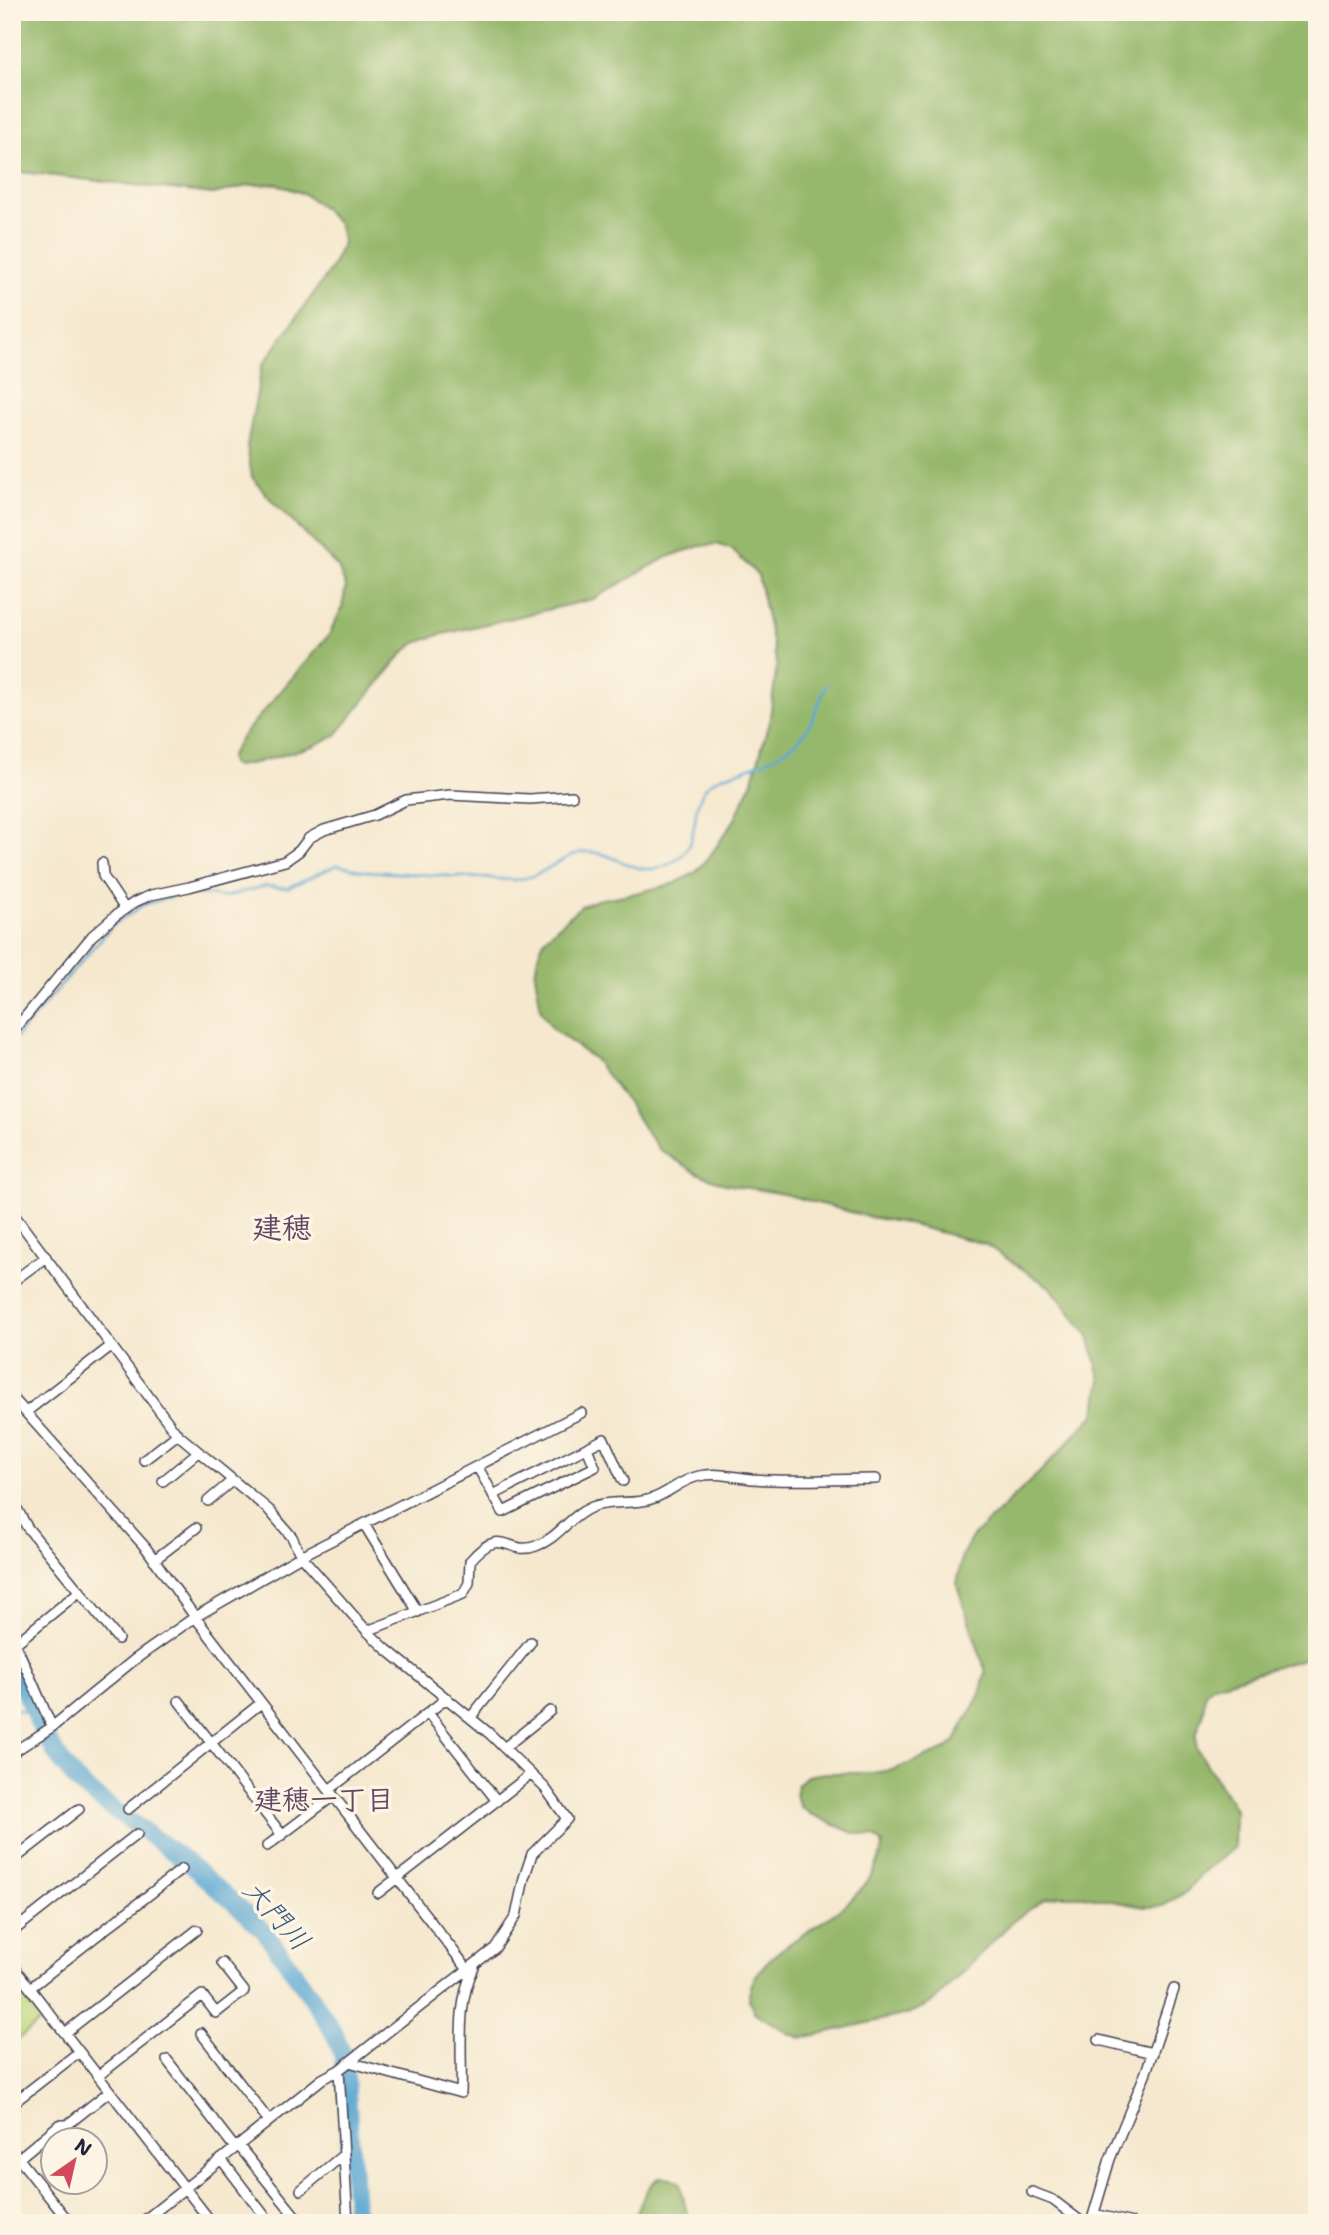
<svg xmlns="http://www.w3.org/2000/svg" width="1329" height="2235" viewBox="0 0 1329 2235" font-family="'Shantell Sans','Klee One',sans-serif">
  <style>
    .green { fill: #bdd77c; stroke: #707c5c; stroke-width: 2 }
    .forest { fill: #96b86c; stroke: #5c6d54; stroke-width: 2 }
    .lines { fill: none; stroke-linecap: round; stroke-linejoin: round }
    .stream { stroke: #5ba7d3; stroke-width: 2.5 }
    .river { stroke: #5ba7d3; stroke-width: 18 }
    .street-casing { stroke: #424051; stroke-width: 12 }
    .street { stroke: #fff; stroke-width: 9 }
    .labels { text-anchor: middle; stroke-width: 7; stroke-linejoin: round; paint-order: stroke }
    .neighbourhood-label { font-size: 28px; font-weight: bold; fill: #624764; stroke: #fcf5e5 }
    .water-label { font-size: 28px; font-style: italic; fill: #395778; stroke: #fcf5e5 }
    .quarter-label { font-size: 30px; font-weight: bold; fill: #624764; stroke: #fcf5e5 }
  </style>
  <rect width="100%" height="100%" fill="#fcf5e5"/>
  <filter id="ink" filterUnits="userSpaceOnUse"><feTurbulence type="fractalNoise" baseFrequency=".0143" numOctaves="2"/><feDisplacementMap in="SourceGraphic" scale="14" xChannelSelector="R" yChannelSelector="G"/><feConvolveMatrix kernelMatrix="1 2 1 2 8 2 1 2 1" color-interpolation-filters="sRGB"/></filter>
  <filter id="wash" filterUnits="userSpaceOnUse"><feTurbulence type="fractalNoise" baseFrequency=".00686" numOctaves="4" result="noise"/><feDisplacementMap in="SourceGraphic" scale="28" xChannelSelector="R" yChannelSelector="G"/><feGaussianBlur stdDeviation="1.57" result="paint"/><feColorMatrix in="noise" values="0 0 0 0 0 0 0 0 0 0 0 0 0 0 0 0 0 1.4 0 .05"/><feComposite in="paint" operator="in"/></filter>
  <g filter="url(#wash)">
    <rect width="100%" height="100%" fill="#f5e8ce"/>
    <path class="green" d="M25,1989L47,2016L12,2044V2000Z"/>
    <path class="forest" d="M12,12H1317V1655L1211,1686L1205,1694L1203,1715L1196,1735L1197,1749L1235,1809L1234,1848L1201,1874L1187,1891L1163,1906L1145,1907L1084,1896H1059L1045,1899L1013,1921L932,2003L907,2014L802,2038L790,2034L754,2012C752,2008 749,2002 749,1997C751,1956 817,1930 844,1906C864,1889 879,1870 883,1844L875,1837L851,1832L810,1814L801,1807L795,1794L798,1784L807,1776L826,1773H873L896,1769L946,1749L955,1741L980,1694L986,1672L957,1585L962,1555L972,1537L1042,1470L1095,1414L1101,1380L1089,1336L1051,1288L985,1244L904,1223L869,1217L784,1194L725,1184L697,1173L659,1149L644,1129L627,1102L594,1059L553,1029L541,1011L535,974L538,955L545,938L581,906L597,900L636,893L676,883L696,872L712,853L735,819L753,780L770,718L777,665L758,575L731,549L717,544L700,546L667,557L593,599L435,636L414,644L404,652L336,735L313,746L258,762L237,766L231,764L230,756L243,735L329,635L342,608L346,586L338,567L272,501L252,477L247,446L262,366L331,269L343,243L339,225L324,209L304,194L277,184L251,185L213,194L12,171Z
      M661,2177L672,2178L680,2183L689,2223H632C642,2207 642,2187 661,2177Z"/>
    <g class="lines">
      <path class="stream" d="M12,1042L113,925L143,905L184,893L224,897L266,886L287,888L337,865L364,871L515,880C521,879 529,878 535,875C552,868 569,852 588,852C616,852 636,878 665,866C707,849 685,813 707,786C716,776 733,774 745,769C765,762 796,748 807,729C815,717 820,699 826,685
        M12,1709L34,1712"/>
      <path class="river" d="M12,1661C33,1710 46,1750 84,1788L187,1862L248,1915L264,1931L311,1996L336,2037L342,2053L346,2078L356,2223"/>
    </g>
  </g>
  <g filter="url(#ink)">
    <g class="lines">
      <g class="street-casing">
        <path id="street" d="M102,863L103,876L125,909
          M12,1033L92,936L115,916L135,902L151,895L189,887L285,861L299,851L309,838L324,830L375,815L406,800L450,795L530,799L572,796
          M12,1212L176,1433L269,1510L292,1537L301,1556L367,1631L386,1649L490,1734L545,1788L567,1819L532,1854L524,1878L516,1916L495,1948L339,2070L322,2079L141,2223
          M12,1282L46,1257
          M12,1397L146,1548L195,1617L469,1971
          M26,1412L111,1346
          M144,1460L178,1434
          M477,1466L503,1512L595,1467L587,1448
          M163,1481L198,1452
          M493,1495L604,1439L623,1481
          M12,1500L27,1527L118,1639
          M208,1501L233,1480
          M364,1524L418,1612
          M154,1560L196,1528
          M367,1631L463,1594L469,1583L470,1561C502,1523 508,1557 536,1546C560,1537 568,1517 592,1507C610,1500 632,1505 651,1499C668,1494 680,1480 699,1476C718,1472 733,1477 752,1479C792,1482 835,1479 876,1479
          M12,1636L52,1727
          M16,1643L80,1591
          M179,1701L282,1835
          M428,1713L497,1801
          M471,1717L531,1642
          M504,1748L550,1711
          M12,1753L52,1727L134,1660L195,1617L301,1556L581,1413
          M329,1790L447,1698
          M128,1809L261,1703
          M267,1846L333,1796
          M12,1861L79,1809
          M378,1893L531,1774
          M12,1932L137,1834
          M12,1965L212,2223
          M30,1988L182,1869
          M65,2033L197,1930
          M201,2033L269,2121
          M1099,2040L1153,2053
          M167,2060L235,2148
          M349,2062L461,2093C463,2055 455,2004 474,1968
          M339,2070L348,2223
          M98,2076L202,1995L216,2013L244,1991L222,1963
          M12,2104L79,2052
          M238,2145L300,2222
          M12,2150L70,2223
          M19,2158L59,2125H67L110,2091
          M221,2159L270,2223
          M301,2190L343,2155
          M1032,2192L1053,2200L1083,2223
          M1094,2214L1132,2223
          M1091,2223L1110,2159L1146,2072L1174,1989"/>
      </g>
      <use href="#street" class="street"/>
    </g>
  </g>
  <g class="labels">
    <g class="neighbourhood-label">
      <text x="324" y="1809">建穂一丁目</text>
    </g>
    <g class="water-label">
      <text transform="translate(277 1915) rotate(48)" y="10">大門川</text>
    </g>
    <g class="quarter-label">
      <text x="282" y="1238">建穂</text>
    </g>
  </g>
  <rect width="1329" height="2235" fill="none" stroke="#fcf5e5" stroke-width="42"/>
  <g transform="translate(74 2161) rotate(34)"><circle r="33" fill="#fcf5e5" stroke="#a5a1a1" stroke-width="2"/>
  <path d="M0-5L12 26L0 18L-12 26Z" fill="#d1495b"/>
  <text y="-10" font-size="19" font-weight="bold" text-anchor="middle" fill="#22223b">N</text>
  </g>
</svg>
